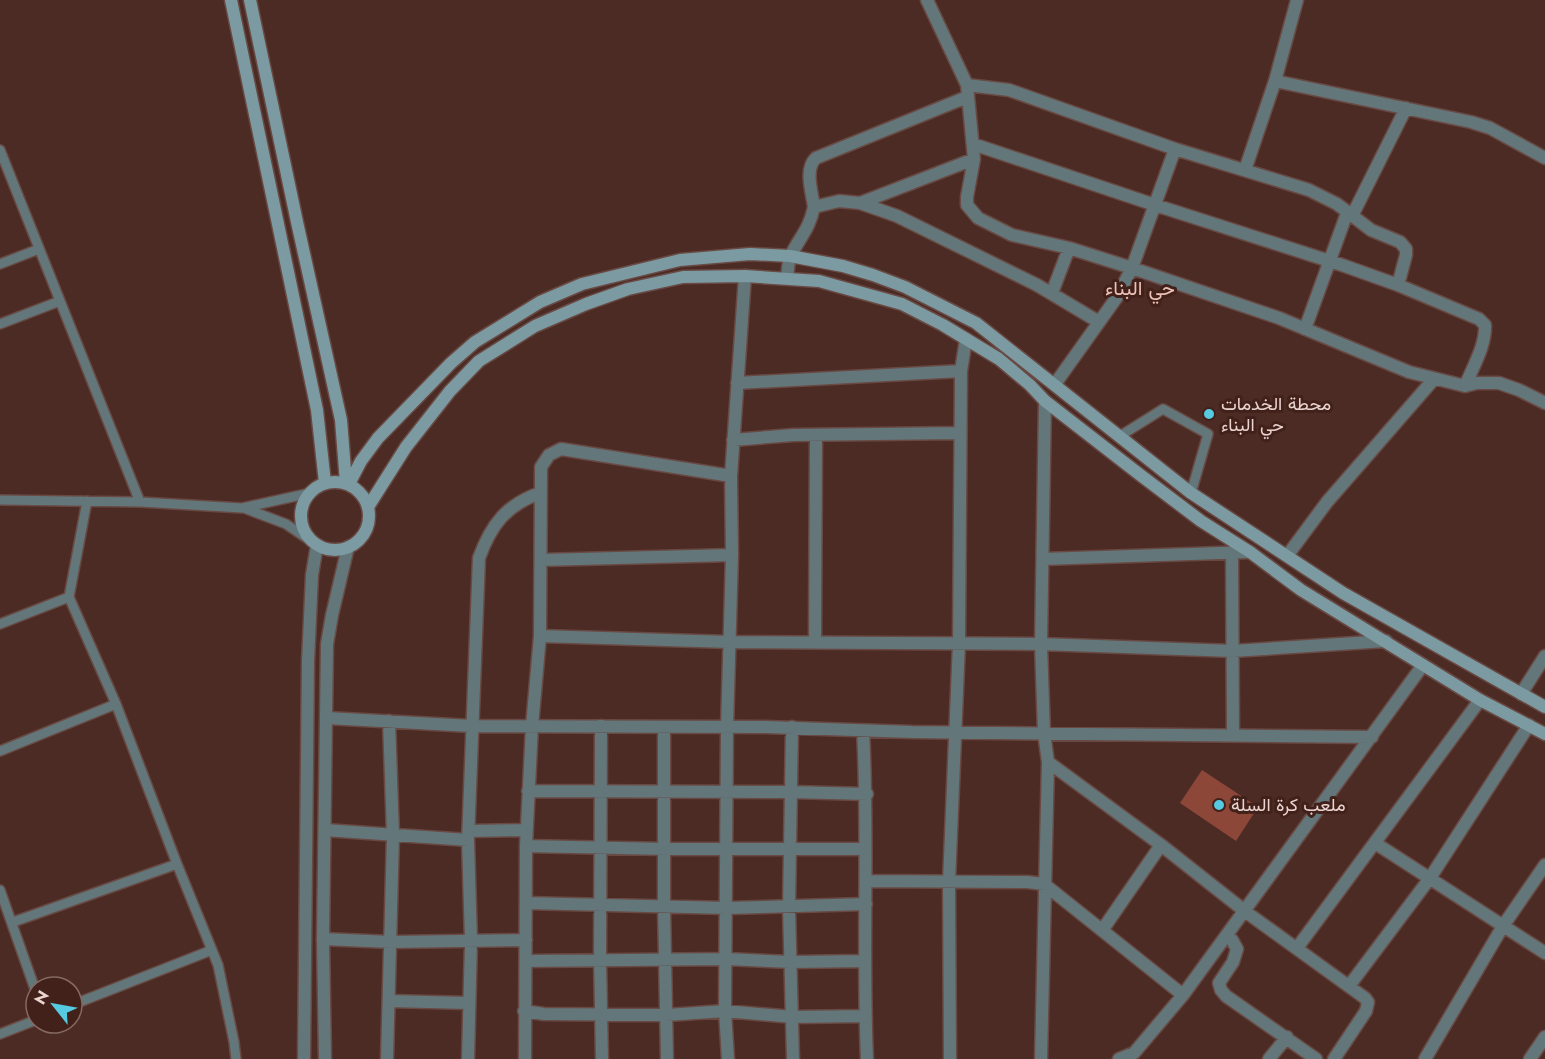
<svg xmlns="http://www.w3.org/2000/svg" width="1545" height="1059" viewBox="0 0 1545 1059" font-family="Jost,Vazirmatn,sans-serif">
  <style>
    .grass { fill: #8d4739 }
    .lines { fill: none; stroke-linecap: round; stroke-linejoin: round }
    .service-casing { stroke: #684943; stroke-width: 12 }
    .minor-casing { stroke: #684943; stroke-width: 15 }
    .tertiary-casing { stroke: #684943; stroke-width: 15 }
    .secondary-casing { stroke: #684943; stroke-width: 15 }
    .service { stroke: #63767a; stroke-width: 9 }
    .minor { stroke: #63767a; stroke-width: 12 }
    .tertiary { stroke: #63767a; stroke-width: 12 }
    .secondary { stroke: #7c9aa1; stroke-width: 12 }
    .poi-dot { fill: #55cae0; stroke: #41211a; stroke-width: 2 }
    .labels { text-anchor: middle; stroke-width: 6; stroke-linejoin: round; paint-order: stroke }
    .poi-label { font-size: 18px; fill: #ead4cf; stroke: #41211a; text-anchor: start }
    .neighbourhood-label { font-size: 20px; fill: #edc1b8; stroke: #41211a }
  </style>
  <rect width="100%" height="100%" fill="#4c2b24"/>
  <path class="grass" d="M1202,770L1258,807L1236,841L1180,803Z"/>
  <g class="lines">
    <g class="service-casing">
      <path id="service" d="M0,150L140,502
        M0,264L39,249
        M0,324L60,301
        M1120,436L1163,409L1208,434L1191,493
        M0,500L140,502L242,508L310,493
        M87,501L69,597L116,704L177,864L218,965L234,1042L236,1059
        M244,508L286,524L314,543
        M0,624L69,597
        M0,751L116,704
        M0,890L36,992
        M13,922L177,864
        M72,1005L212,950
        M0,1034L36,1020"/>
    </g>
    <g class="minor-casing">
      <path id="minor" d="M927,0L967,85L974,159L967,197V205L978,218L1012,235L1069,248L1132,268L1279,318L1409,372L1465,386L1477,383H1499L1519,390L1545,403
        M1275,81L1471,122L1490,128L1545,158
        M967,85L1009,90L1175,149L1309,190L1337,204L1371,230L1400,242L1406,249V255L1398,285
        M973,144L1155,205L1342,265L1398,285L1479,319L1485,325C1486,345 1473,367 1465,386
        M1245,170L1275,81L1297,0
        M860,203L974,159
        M814,207C812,192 804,169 816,158L967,97
        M1352,216L1406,108
        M787,278C788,271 788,261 791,255C801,235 809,230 814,207L839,201L860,203L897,216L1037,285L1099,322
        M1052,293L1069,248
        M1305,329L1347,213
        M737,383L961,371
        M1055,384L1117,297L1132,268L1175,149
        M733,440L793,435L960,433
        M1232,552L1233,735
        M1287,556L1327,502L1434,379
        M1043,559L1250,552
        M541,560L732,555
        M540,636L729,642L1041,644L1233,651L1386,641
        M815,642L816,435
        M1521,694L1545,656
        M327,718L471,726L766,727L912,732L1372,737
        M601,726L600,959L602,1059
        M792,727L789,908L793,1059
        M664,728V907L667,1059
        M863,731C869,840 862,950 867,1059
        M1048,762L1161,845L1246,912L1365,998L1368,1002L1366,1011L1334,1059
        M528,791L791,792L867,794
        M325,830L468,840
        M469,831L527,830
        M1375,843L1545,953
        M526,846L666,849H865
        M866,881L1027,882L1044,884L1183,995
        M526,903L727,908L866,904
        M1103,929L1161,845
        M1227,936L1232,940L1237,949L1233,962L1219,983L1221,990L1226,996L1316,1059
        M323,939L391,942L526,940
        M1297,948L1480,700
        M527,961L727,959L791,962L865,961
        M1349,986L1430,878L1529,725
        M389,1001L469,1003
        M524,1011L544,1014L667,1015L725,1011L793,1017L865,1016
        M387,1059L393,835L389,721
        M468,1059L471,941L468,840L479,558C491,525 506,505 540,493
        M525,1059L526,846L532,726L540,636L541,467L549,455L561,449L731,476
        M728,1059L725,1011L727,728L732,555L731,476L745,276
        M950,1059L949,882L959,643L961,371L966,339
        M1041,1059L1048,762L1044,733L1041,644L1045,401
        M1119,1059L1134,1053L1183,995L1423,665
        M1269,1059L1287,1037
        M1425,1059L1503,926L1545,865
        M1530,1059L1545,1037"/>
    </g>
    <g class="tertiary-casing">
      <path id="tertiary" d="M304,1059L308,661L312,575L317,545
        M325,1059L323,939L327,644L332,615L348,547"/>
    </g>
    <g class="secondary-casing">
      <path id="secondary" d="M231,0L317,410L325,483
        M250,0L297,222L341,420L346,483
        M301 516a34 34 0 1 1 68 0a34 34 0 1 1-68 0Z
        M349,484L361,461L378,438L451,363L475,342L540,302L582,284L680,260L750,254L790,256L843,266L873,275L905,287L976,323L1191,493L1343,593L1545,707
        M368,507L406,447L450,391L479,361L535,326L586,304L628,289L683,277L745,276L819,281L902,304L943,325L999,359L1030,385L1045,401L1139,474L1201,521L1250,552L1301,590L1480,700L1545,734"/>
    </g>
    <use href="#service" class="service"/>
    <use href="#minor" class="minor"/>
    <use href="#tertiary" class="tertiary"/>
    <use href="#secondary" class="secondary"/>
  </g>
  <g class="poi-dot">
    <circle cx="1209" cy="414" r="6"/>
    <circle cx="1219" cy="805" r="6"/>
  </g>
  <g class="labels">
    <g class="poi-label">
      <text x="1221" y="410">محطة الخدمات<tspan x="1221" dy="21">حي البناء</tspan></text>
      <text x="1231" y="811">ملعب كرة السلة</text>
    </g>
    <g class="neighbourhood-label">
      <text x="1140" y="295">حي البناء</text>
    </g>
  </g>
  <g transform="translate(54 1005) rotate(301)"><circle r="28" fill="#41211a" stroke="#856962" stroke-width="1.5"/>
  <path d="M0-4.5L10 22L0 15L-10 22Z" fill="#55cae0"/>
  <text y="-9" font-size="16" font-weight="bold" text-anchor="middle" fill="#ead4cf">N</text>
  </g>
</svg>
